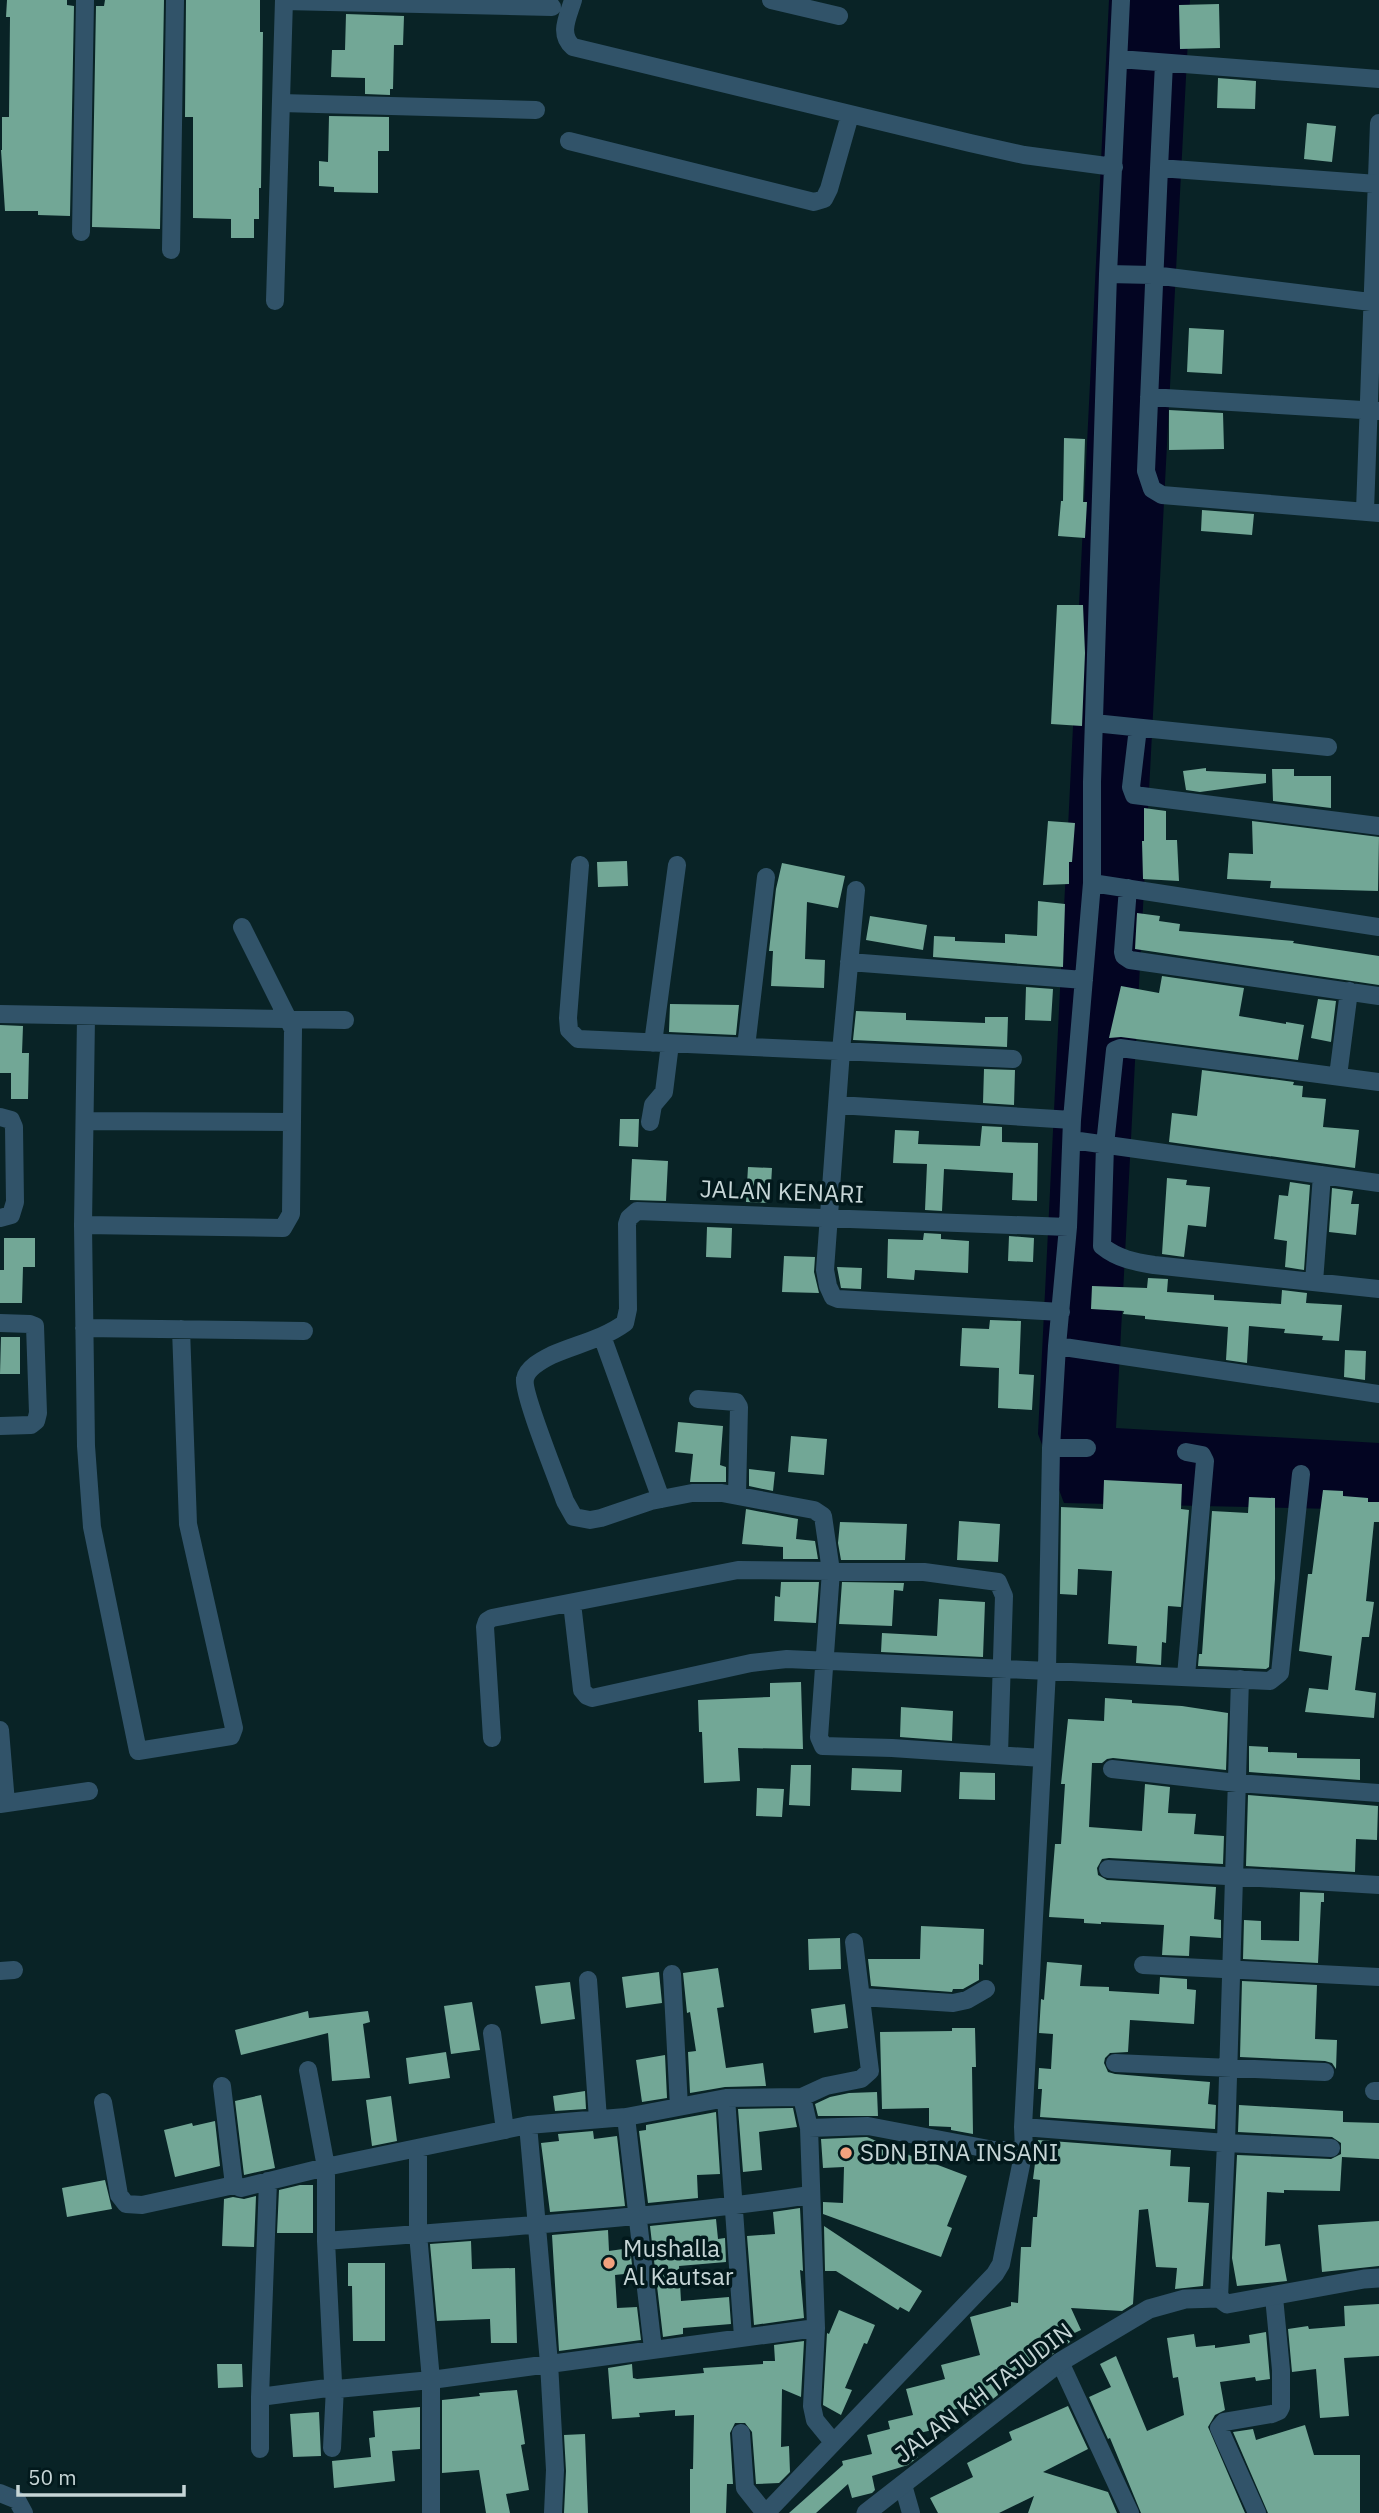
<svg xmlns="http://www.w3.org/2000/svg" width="1379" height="2513" viewBox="0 0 1379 2513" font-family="'IBM Plex Sans',sans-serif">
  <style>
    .water { fill: #030522 }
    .building { fill: #72a796 }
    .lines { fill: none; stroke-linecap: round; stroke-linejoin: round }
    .minor { stroke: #315369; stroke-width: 18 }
    .tertiary { stroke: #315369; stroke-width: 19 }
    .poi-dot { fill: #f2a17e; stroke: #02191c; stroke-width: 2.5 }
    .labels { text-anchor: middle; stroke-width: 7; stroke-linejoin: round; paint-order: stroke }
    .street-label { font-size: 24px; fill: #c6d5d6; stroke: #02191c }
    .poi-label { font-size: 24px; fill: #c6d5d6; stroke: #02191c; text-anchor: start }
  </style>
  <rect width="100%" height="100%" fill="#092326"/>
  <path class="water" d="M1109,0H1190L1116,1428L1379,1443V1510L1064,1503L1038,1434Z"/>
  <path class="building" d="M7,0H67V5L74,6L70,216L38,215V211H5L1,150H2V117H9L10,17H6Z
    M105,0H164L160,229L92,227L96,6H104Z
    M186,0H260V32H263L261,188H259V219H254V238H231V219L193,218V117H185Z
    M1219,4L1220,48L1180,49L1179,5Z
    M346,14L404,16L403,45H394L393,89H390V95L365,94V78L331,77L332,50H345Z
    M1218,78L1256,81L1255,109L1217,108Z
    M329,116L389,117V151H378V193L334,192V187L319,186V161L328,162Z
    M1307,123L1336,126L1332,162L1304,159Z
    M1189,328L1224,330L1222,374L1187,372Z
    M1169,410L1223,413L1224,449L1169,450Z
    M1064,438L1085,439L1083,502H1087L1085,538L1058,536L1061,501H1063Z
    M1202,510L1254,514L1252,535L1201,531Z
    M1057,605H1083L1085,653L1082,726L1051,724Z
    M1206,768V771L1266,774V783L1200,792L1186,790L1183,771Z
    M1272,769H1294V776H1331V808L1273,801Z
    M1144,808L1166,811V840H1177L1179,881L1143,879L1142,841H1144Z
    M1048,821L1075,823L1072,862H1069V884L1043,885Z
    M1252,821L1379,837L1378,891L1270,888L1271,881L1227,879L1229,853L1253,854Z
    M627,861L628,886L598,887L597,862Z
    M782,863L845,876L838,908L807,902L805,959L825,960L824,988L771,986L773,951H769L776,889Z
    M1038,901L1065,904L1063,967L933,957L934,936L955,937V941L1005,943V934L1037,936Z
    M1137,913L1160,916L1159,921L1180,924L1179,931L1294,941L1293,943L1379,956V985L1135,949Z
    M870,916L927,925L923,950L866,940Z
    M1162,976L1244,988L1239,1016L1286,1024V1022L1304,1025L1298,1060L1121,1037L1109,1038L1121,986L1159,993Z
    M1026,987L1053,989L1051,1021L1025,1020Z
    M1318,999L1336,1001L1331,1042L1311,1038Z
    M670,1004L739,1005L736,1035L669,1032Z
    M856,1011L906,1013V1020L985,1023V1017H1008L1007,1047L853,1040Z
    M0,1025L23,1026L22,1053H29L28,1099H11V1073H0Z
    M984,1069L1015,1070L1014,1105L983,1103Z
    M1202,1070L1294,1082L1293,1085L1303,1086L1302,1097L1326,1099L1323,1127L1359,1130L1355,1168L1169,1142L1172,1113L1197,1116Z
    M620,1119H639L638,1147L619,1146Z
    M982,1126L1002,1127V1142L1038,1143L1037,1201L1012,1200L1013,1173L944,1169L942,1211L925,1210L927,1164L893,1163L895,1130L919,1131L918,1144L980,1146Z
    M632,1159L668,1161L666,1201L630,1200Z
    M748,1167L772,1168L770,1203L746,1202Z
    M1167,1178L1187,1180L1186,1185L1210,1187L1206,1227L1188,1225L1184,1257L1162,1254Z
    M1290,1182L1310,1185L1304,1270L1285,1267L1287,1241L1274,1239L1279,1195L1288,1196Z
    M1332,1188L1353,1191L1351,1204H1359L1356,1235L1329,1232Z
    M707,1227L732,1228L731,1258L706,1257Z
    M924,1233L941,1234V1239L969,1241L968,1273L915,1270L914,1280L887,1278L888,1239L923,1240Z
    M1009,1236L1034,1238L1033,1262L1008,1261Z
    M4,1238H35V1267H23L22,1303H0V1270H4Z
    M784,1256L815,1257L814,1272L819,1293L782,1292Z
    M837,1267L862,1268L861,1289L841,1288Z
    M1148,1278L1168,1279L1167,1292L1214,1295V1300L1281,1304L1282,1290L1307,1293L1306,1303L1342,1305L1339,1341L1322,1340L1323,1336L1284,1333L1285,1329L1249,1326L1247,1363L1226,1360L1228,1327L1145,1319V1316L1123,1314L1124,1311L1091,1309L1092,1286L1147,1288Z
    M990,1320L1021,1321L1019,1374L1034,1375L1032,1410L998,1408L999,1368L960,1366L962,1328L989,1329Z
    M1,1337H20V1374H0Z
    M1345,1350L1366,1351L1365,1380L1344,1377Z
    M678,1422L723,1426L720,1465L726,1467V1482H690L693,1454L675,1452Z
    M791,1436L827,1439L824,1475L788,1472Z
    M749,1469L775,1472L773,1491L749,1486Z
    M1104,1480L1182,1484L1181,1509L1189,1510L1181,1607L1168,1606L1166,1643L1162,1642L1161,1665L1136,1663L1137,1646L1108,1644L1112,1571L1078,1569L1077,1595L1060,1594L1061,1507L1103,1509Z
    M1323,1490L1343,1491V1496L1368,1498V1502H1379V1522H1374L1366,1601L1374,1602L1369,1637H1362L1355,1690L1376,1693L1374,1718L1305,1712L1309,1688L1328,1690L1332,1656L1299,1651L1308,1574H1312Z
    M1249,1497L1275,1498V1579L1269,1667L1266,1669L1198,1666L1199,1654H1202L1212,1511L1248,1513Z
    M746,1509L798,1519L796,1539L815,1541L818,1559H783V1547L742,1544Z
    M959,1521L1000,1524L998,1562L957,1560Z
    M840,1522L907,1524L905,1560H841L838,1543Z
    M781,1582H819L816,1623L774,1621L775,1596L780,1597Z
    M842,1582L904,1583L903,1591L894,1590L892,1626L839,1624Z
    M939,1599L985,1602L983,1657L881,1652L882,1633L937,1636Z
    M801,1682L803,1749L738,1748L740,1781L704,1783L702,1732H699L698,1700L770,1697V1683Z
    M1105,1698L1132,1700V1703L1182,1706L1228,1713L1226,1770L1113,1758L1107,1759L1102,1763H1092L1089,1827L1142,1831L1145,1784L1170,1787L1168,1813L1196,1814L1194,1834L1224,1836L1223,1864L1109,1858L1102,1859L1097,1868L1098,1875L1107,1880L1216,1887L1214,1919L1221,1920V1938L1190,1936L1189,1956L1162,1955L1164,1925L1101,1922V1924L1084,1923V1919L1049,1917L1055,1844H1061L1065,1784H1061L1068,1719L1104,1721Z
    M901,1707L953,1711L952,1741L900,1737Z
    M1249,1746L1268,1747V1752L1297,1753V1758L1360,1759V1780L1249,1772Z
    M791,1765H811L810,1806L789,1805Z
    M852,1768L902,1770L901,1792L851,1790Z
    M960,1772L995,1773V1800L959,1799Z
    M757,1788L784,1789L782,1817L756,1816Z
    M1248,1795L1378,1806L1377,1840L1356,1839L1355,1872L1246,1866Z
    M1300,1892L1324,1893V1902H1321L1318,1963L1243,1959L1244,1920L1261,1921V1940L1299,1941Z
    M921,1926L984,1929L983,1965L979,1964V1980L963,1989H953L952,1992L871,1986L868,1959H920Z
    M840,1938L841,1969L809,1970L808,1939Z
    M1047,1962L1082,1965L1080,1986L1109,1987V1991L1159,1994L1160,1977L1187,1979V1989L1196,1990L1194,2024L1130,2020L1128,2052L1110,2053L1105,2058L1104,2063L1108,2072L1115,2074L1210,2082L1208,2104L1216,2105L1215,2129L1040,2117L1042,2089H1038L1039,2068L1051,2069L1053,2034L1039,2033L1041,1999L1044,2000Z
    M718,1968L724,2007L717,2008L726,2068L763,2063L766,2086L725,2087L690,2093L688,2052L696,2051L690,2012L687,2013L683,1973Z
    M659,1972L662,2003L626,2008L622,1977Z
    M1242,1981L1317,1985L1315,2039L1337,2040L1336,2069L1332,2063L1325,2061L1240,2057Z
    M570,1982L575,2019L541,2024L535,1986Z
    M472,2002L480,2050L451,2054L444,2006Z
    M845,2004L848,2028L814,2033L811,2009Z
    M308,2011L309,2018L368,2011L370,2022L363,2024L370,2078L332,2081L328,2033L241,2055L235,2030Z
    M952,2028H975L976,2067H972L973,2134L951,2130V2127L929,2126V2108L882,2109L880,2032L952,2031Z
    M446,2052L450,2078L409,2084L406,2058Z
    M665,2055L667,2098L642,2102L636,2060Z
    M585,2091L586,2109L555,2111L553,2096Z
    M877,2092L878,2116H818L815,2104L830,2097L849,2093Z
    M261,2095L275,2168L244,2175L235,2101Z
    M391,2096L397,2141L372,2146L366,2100Z
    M1239,2105L1343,2111V2122L1379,2123V2159L1342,2157L1340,2191L1284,2190V2193L1267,2192L1265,2246L1280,2244L1287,2281L1237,2286L1232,2258L1237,2155L1331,2159L1341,2154V2143L1332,2137L1238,2132Z
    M793,2108L797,2127L759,2132L762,2170L743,2172L738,2109Z
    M716,2112L720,2174L697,2175L698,2198L648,2203L639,2131L646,2130V2125Z
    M215,2121L220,2166L175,2177L164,2130L192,2123L193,2126Z
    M593,2131L594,2139L617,2136L625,2206L550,2212L541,2143L559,2141L558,2134Z
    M867,2137L930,2164V2162L967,2176L947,2226L952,2228L941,2257L823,2214V2202L843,2203L844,2167L823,2168L821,2139Z
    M1038,2140L1171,2150L1170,2166L1190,2167L1188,2202L1209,2203L1203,2286L1175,2289L1177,2268L1156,2267L1148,2209L1139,2210L1133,2304L1122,2311L1071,2308L1081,2330L1068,2336L1070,2342L1029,2371L1028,2368L993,2377L998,2395L980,2409L975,2410L973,2405L940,2413L944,2427L912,2435L918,2457L908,2465L872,2476L875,2490L872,2493L852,2498L848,2484L816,2513H789L843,2465L842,2461L872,2454L867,2435L890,2429L888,2421L913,2415L906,2389L945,2379L941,2365L980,2355L970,2317L1011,2306V2302L1018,2303L1021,2247H1031L1033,2217H1037L1040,2180L1033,2179Z
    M105,2180L112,2209L67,2217L62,2188Z
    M300,2185H313V2233H277L279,2190Z
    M256,2196L254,2247L222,2246L224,2199L233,2197L244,2199Z
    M800,2208L803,2271L800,2270L804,2318L754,2325L747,2236L775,2234L773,2212Z
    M716,2219L718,2239L725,2238L726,2262L679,2266L681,2301L729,2297L731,2324L683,2328V2334L663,2337L650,2226Z
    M1379,2221V2266L1322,2272L1318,2225Z
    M824,2226L922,2291L909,2312L900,2307L898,2310L836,2271H825Z
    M608,2230L609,2251L630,2248L633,2273L615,2275L617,2308L637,2307L641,2340L559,2351L552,2235Z
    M471,2241L472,2269L515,2268L517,2343H491L490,2319L437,2321L430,2244Z
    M348,2263H385V2341H353L352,2286H348Z
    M1379,2304V2356L1344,2358L1349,2416L1320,2418L1316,2369L1292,2372L1288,2329L1308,2326L1309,2329L1345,2326L1344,2306Z
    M839,2310L875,2325L867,2344L864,2343L845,2388L852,2390L841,2415L823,2405L827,2333L829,2334Z
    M1266,2332L1270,2379L1256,2381L1255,2377L1220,2382L1225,2410L1215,2415L1208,2427L1245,2513H1141L1110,2438L1108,2439L1089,2397L1111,2387L1100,2364L1116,2356L1147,2431L1184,2415L1178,2377L1173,2378L1167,2338L1194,2334L1196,2347L1215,2345V2348L1250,2343L1249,2335Z
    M804,2341L801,2397L782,2389L781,2447L789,2446L790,2472L779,2483L756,2484L752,2432L745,2423H735L730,2433L733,2484H727L726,2513H690V2469H693L694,2415L675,2416V2410L639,2413L640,2417L612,2419L608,2368L632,2364L633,2378L637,2379L704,2373L703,2368L763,2364V2361H775L774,2345Z
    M217,2364H242L243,2387L218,2388Z
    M517,2390L525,2444L521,2445L529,2490L506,2494L510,2513H486L479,2470L442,2473V2400L480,2396L479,2393Z
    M1068,2406L1088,2449L1043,2472L1108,2492L1117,2513H1028L1034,2496L999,2513H938L930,2498L973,2477L967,2463L1012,2440L1009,2432Z
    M420,2407V2449L392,2451L395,2481L334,2488L332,2461L371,2457L369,2438L375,2437L373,2411Z
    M319,2412L321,2456L293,2457L290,2414Z
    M1305,2425L1314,2455H1360V2513H1268L1233,2432L1253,2429L1256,2440Z
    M585,2434L588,2513H564L566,2471L564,2435Z"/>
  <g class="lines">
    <path class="minor" d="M573,0C568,17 558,34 573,47L970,143L1024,155L1114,167
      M771,0L839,16
      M284,1L552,7
      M1119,59L1379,79
      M281,103L536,110
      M569,141L814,202L824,199L829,189L850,115
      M1159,168L1164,63
      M1377,184L1159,168L1146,471L1152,489L1162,495L1379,513
      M81,232L85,0
      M171,250L175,0
      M1108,274L1153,275L1379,303
      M275,301L284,0
      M1149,397L1379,411
      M1365,511L1379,123
      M1094,723L1328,747
      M1138,728L1131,787L1134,795L1379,826
      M580,865L568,1018L569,1030L578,1039L1013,1059
      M1092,883L1379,927
      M1128,888L1123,952L1124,956L1130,960L1379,996
      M856,890L841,1051L825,1270L828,1286L833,1297L838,1299L1061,1312
      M849,962L1084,980
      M0,1014L345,1020
      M86,1017L83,1225L86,1446L92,1527L138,1751L231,1736L234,1728L188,1524L181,1329
      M653,1043L677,865
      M746,1047L766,877
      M1338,1076L1349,991
      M1379,1082L1120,1048L1115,1050L1105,1145L1102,1246C1118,1259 1135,1262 1154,1265L1379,1289
      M838,1105L1072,1120
      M0,1117L11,1120L14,1127L15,1202L11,1215L0,1218
      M85,1121L292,1122
      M650,1122L653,1105L664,1092L670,1044
      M1072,1140L1379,1183
      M83,1225L283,1228L291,1214L293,1029L242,927
      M1314,1282L1322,1175
      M0,1323L30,1324L35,1326L38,1413L36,1421L31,1425L0,1426
      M84,1328L304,1331
      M602,1336L661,1499
      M1057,1346L1379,1394
      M698,1399L736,1402L739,1407L737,1495
      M1051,1448H1087
      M1186,1452L1202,1455L1205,1461L1186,1676
      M572,1603L582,1690L587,1696L592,1698L751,1663L787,1659L1270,1681L1280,1673L1301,1474
      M0,1730L6,1803
      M492,1738L485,1627L487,1621L492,1618L738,1570L924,1572L998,1582L1004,1596L999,1754
      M1042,1758L892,1748L823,1746L819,1737L831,1571L823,1516L814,1510L722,1493H692L651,1501L601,1518L590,1520L574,1517L565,1501C559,1483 522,1393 525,1379C527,1368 542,1360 552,1355C577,1344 603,1339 625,1323L628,1309L627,1224L629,1218L637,1211L1068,1227
      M1112,1769L1237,1783L1379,1793
      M0,1804L89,1791
      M1108,1869L1379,1885
      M1143,1965L1379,1977
      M0,1971L14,1970
      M672,1974L679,2107
      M588,1980L598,2119
      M861,1997L953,2003L967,2000L986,1989
      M492,2033L505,2130
      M1115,2063L1325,2072
      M308,2070L326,2167V2241L333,2382L337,2389L431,2380L816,2328
      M222,2086L234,2185L241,2188L326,2167L528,2125L626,2117L726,2098L802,2097L809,2128L816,2328L812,2406L815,2420L833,2442
      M1374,2091H1379
      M802,2097L826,2086L861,2079L870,2071L854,1942
      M726,2098L743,2337
      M103,2102L119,2195L126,2204L142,2205L234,2185
      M626,2117L653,2349
      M528,2125L549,2363L555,2470L553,2513
      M1023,2127L1226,2143L1331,2148
      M809,2128L868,2126L994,2150H1024
      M418,2148V2234L431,2380V2513
      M326,2241C488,2228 650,2219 810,2195
      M1219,2298L1226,2143L1240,1679
      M1060,2362L1130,2513
      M260,2397L268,2181
      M741,2433L745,2488L765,2513
      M260,2449V2397L335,2387L332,2448
      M903,2485L911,2513
      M0,2493L17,2500L24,2513
      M766,2513L995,2274L1001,2264L1024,2150L1023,2127L1047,1670L1051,1448L1057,1346L1068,1227L1072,1120L1092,883V782L1108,274L1121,0
      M1257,2513L1219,2428L1224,2422L1272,2414L1279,2411L1281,2407V2370L1274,2297"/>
    <path class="tertiary" d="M866,2513L1060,2362L1149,2309L1185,2299L1219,2298L1227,2304L1364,2279L1379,2278"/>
  </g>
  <g class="poi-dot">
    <circle cx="846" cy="2153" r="7"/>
    <circle cx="609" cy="2263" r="7"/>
  </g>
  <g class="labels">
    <g class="street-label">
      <text transform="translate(782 1192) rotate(2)" y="8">JALAN KENARI</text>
      <text transform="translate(984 2393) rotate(-37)" y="8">JALAN KH TAJUDIN</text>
    </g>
    <g class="poi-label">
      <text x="860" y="2161">SDN BINA INSANI</text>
      <text x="623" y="2257">Mushalla<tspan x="623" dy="28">Al Kautsar</tspan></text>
    </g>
  </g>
  <path d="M18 2485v10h166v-10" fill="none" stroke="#c6d5d6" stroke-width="3.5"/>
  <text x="28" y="2485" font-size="21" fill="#c6d5d6" stroke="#02191c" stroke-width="5" paint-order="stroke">50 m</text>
</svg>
